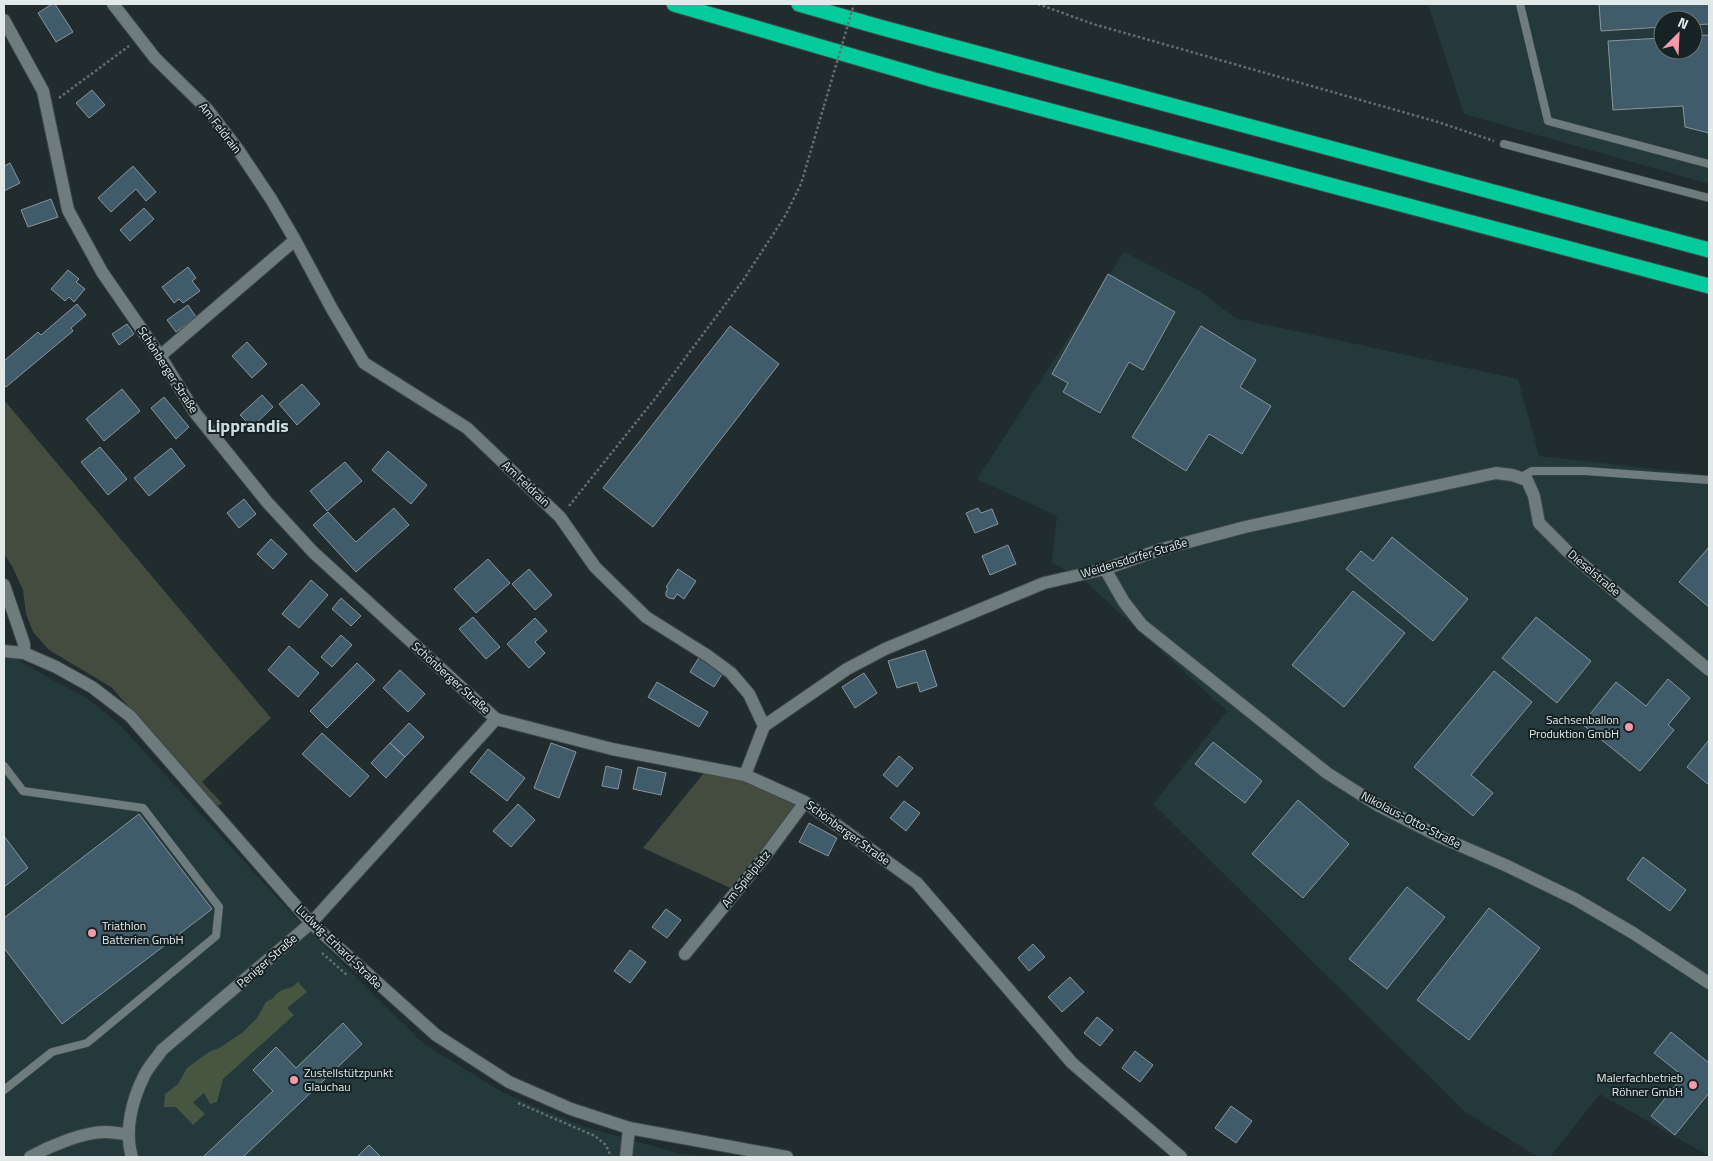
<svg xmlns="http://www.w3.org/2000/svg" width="1713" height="1161" viewBox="0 0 1713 1161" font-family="'Titillium Web',sans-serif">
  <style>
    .built { fill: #24393b; fill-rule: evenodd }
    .green { fill: #434c3f }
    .forest { fill: #475640 }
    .building { fill: #405b6a; stroke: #8a959c }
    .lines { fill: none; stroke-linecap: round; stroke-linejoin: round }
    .lane-casing { stroke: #3d4748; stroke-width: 9 }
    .street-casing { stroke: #3d4748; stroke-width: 14 }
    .secondary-casing { stroke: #3d4748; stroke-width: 14 }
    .highway-casing { stroke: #3d4748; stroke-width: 17 }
    .path { stroke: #656f70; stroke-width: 2.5; stroke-dasharray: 2.5 2.5; stroke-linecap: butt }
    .lane { stroke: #6e7c7d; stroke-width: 8 }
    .street { stroke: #6e7c7d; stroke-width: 12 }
    .secondary { stroke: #6e7c7d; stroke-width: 12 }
    .highway { stroke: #03cb9c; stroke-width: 15 }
    .path-bridge { stroke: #656f70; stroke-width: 2.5; stroke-dasharray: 2.5 2.5; stroke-linecap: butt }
    .poi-dot { fill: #f39aab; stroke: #162223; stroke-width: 2 }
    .labels { text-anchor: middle; stroke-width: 4; stroke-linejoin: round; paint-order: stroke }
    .street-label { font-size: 12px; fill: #e1e9e9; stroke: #162223 }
    .poi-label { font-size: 12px; fill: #e1e9e9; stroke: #162223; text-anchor: end }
    .district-label { font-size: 18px; font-weight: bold; fill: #cdddde; stroke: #162223 }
  </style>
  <rect width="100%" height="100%" fill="#202c2d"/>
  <path class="built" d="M1428,4H1709V184L1464,114ZM1663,20H1693V50H1663Z
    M1124,252L1200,291L1235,318L1518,379L1539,456L1709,475V1156L1600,1094L1550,1157H1538L1465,1112L1153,804L1227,711L1088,584L1052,562L1057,516L977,479Z
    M4,651L51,679L87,698L119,724L293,915L424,1044L504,1093L582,1126L677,1153L704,1157H4Z"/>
  <path class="green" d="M4,400L271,718L202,782L222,803L218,806L111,687L49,650L33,632L26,614L23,590L12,566L4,554Z
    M708,768L805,802L737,891L643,848Z"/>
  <path class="forest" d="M298,982L307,992L287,1008L294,1015L223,1079L217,1102L210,1104L204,1093L193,1102L205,1114L193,1125L176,1107H164L165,1094L178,1084L187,1068L209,1052L219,1048L242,1033L257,1018L266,1002C276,998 273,996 279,992C286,987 289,991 298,982Z"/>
  <path class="building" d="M52,4H55L73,32L56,42L38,13Z
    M1599,4H1709V24L1693,25V20H1663V27L1601,31Z
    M1709,35V133L1685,127L1683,106L1613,110L1608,41L1663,38V50H1693V36Z
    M92,90L105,105L89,118L76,103Z
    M10,163L20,183L4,191V166Z
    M133,166L156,192L146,201L136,189L111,212L98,198Z
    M51,199L58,217L28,227L21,210Z
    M144,208L154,219L130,241L120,230Z
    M188,267L196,278L192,281L200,291L183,303L179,299L174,303L162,287Z
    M68,270L79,279L76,282L85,289L74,302L69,297L65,301L51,289Z
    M1108,274L1175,312L1143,370L1129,362L1100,413L1063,392L1068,383L1052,374Z
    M77,304L86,315L71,328L73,331L6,387L4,385V361L38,332L41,335Z
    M188,305L196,317L176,332L167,320Z
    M127,324L134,334L119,345L112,334Z
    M730,326L779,364L653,527L603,488Z
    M1201,326L1256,360L1240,387L1271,406L1242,454L1209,434L1186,471L1132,437Z
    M247,342L267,364L252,378L232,356Z
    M302,384L320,404L297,425L279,404Z
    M122,389L140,411L104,441L86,419Z
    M262,395L273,407L252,427L240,415Z
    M164,397L189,427L176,439L151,408Z
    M100,447L127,479L108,495L81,462Z
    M171,448L185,466L149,496L134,478Z
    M388,451L427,485L411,504L372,470Z
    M345,462L362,481L327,511L310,491Z
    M244,499L256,514L239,528L227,513Z
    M394,508L409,525L356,572L313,525L328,512L356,542Z
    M978,508L981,513L992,509L998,524L975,533L966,513Z
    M1392,537L1468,599L1433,641L1346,569L1361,551L1373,561Z
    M271,539L287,554L273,569L257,554Z
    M1008,545L1016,564L990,575L982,556Z
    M1709,547V607L1679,582Z
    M488,559L510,583L476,613L454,589Z
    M529,569L552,595L535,610L512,584Z
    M678,569L696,581L684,599L677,594L674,599L669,598L666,596V592L668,588L666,587Z
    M311,580L328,595L299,628L282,614Z
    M1353,591L1405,633L1344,707L1292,665Z
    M341,598L361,616L351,626L332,609Z
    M473,617L500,647L486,659L459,629Z
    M1536,617L1591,661L1557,703L1502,658Z
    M535,618L547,631L535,642L545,653L529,668L507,644Z
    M341,635L352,645L332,667L321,657Z
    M289,646L319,673L298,697L268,670Z
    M925,650L937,686L920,692L917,682L897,688L888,661Z
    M700,656L724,671L714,687L690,672Z
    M357,663L375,680L327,728L310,711Z
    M400,670L425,694L408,712L383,688Z
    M1494,671L1532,702L1471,775L1493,793L1473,816L1414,767Z
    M864,673L877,693L855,708L842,687Z
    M1668,679L1690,698L1668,725L1674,730L1640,771L1582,724L1616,682L1646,706Z
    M657,682L708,712L699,727L648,697Z
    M409,723L424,737L405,757L390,743Z
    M322,733L369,776L350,797L302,754Z
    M1709,740V785L1687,767Z
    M1213,742L1262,781L1245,803L1195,764Z
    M390,743L405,757L386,778L371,763Z
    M551,743L576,752L559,798L534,788Z
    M488,749L525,778L507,801L470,772Z
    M899,756L913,768L897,787L883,775Z
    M606,766L622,770L618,789L602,786Z
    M638,767L666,773L661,795L633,789Z
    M1298,800L1349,844L1303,898L1252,854Z
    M904,801L920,813L906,831L890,818Z
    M518,804L535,820L511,847L493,831Z
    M139,814L212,909L62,1024L4,948V918Z
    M809,823L837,838L828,856L799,842Z
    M4,836L28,868L4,887Z
    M1643,857L1686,890L1670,911L1627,879Z
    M1407,887L1445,917L1387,989L1349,959Z
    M1489,908L1540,948L1469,1040L1417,1000Z
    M666,909L681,920L667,938L652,927Z
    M1033,944L1045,957L1029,971L1018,958Z
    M630,950L646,962L630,983L614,971Z
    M1070,977L1084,992L1062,1012L1048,997Z
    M1097,1017L1113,1030L1100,1046L1084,1033Z
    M343,1023L362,1044L243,1157H203L273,1091L253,1070L276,1047L296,1068Z
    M1671,1032L1709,1063V1093L1675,1135L1651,1116L1683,1076L1654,1053Z
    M1135,1051L1153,1065L1140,1082L1122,1068Z
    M1231,1106L1252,1121L1236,1143L1215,1128Z
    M369,1145L381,1157H357Z"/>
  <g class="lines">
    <g class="lane-casing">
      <path id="lane" d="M1520,4L1548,121L1709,164
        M1504,144L1709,198
        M1520,478L1532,471H1585L1709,480
        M4,766L23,791L143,808L219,907L216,936L87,1043L52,1052L4,1090"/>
    </g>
    <g class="street-casing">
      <path id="street" d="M113,4L155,58L207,109L239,151L271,199L295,240L332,309L364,363L467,428L560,517L595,567L646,617L708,656L731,673L749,694L764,726
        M4,20L43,91L68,210L102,272L160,356L196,414L267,502L313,552L496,719L612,749L745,775L805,802L917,883L1072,1063L1181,1157
        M160,356L295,240
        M1105,569L1124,602L1142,625L1327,773L1379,806L1438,836L1505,865L1575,899L1633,933L1709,983
        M745,775L764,726L847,669L885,649L1044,583L1105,569L1162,549L1245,527L1496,473L1512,475L1527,480L1534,496L1539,523L1567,551L1709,670
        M685,954L762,860L805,802
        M30,1157C50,1146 83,1132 105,1132C113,1132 121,1134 129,1134
        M132,1157C124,1131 132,1100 144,1076C148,1067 156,1059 162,1050L311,923L496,719
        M626,1157L629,1128"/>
    </g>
    <g class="secondary-casing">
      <path id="secondary" d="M4,585L24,644V653
        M4,651L24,653L56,667L92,687L130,716L311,923L436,1035L509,1082L571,1109L629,1128L787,1157"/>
    </g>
    <g class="highway-casing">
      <path id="highway" d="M674,4L934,80L1709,286
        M799,4L883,28L1709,250"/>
    </g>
    <path class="path" d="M1038,4L1093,24L1438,122L1494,141
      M59,98L129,46
      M569,506L654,400L742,282L785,216L801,184L824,106
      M322,953L348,976
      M518,1103L595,1136L606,1145L611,1157"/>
    <use href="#lane" class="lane"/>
    <use href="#street" class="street"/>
    <use href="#secondary" class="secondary"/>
    <use href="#highway" class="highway"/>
    <path class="path-bridge" d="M824,106L854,4"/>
  </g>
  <g class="poi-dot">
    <circle cx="1629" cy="727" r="5"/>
    <circle cx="92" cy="933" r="5"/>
    <circle cx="294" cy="1080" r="5"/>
    <circle cx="1693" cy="1085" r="5"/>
  </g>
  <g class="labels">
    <g class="street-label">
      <text transform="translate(220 128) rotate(52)" y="4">Am Feldrain</text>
      <text transform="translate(168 370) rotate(57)" y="4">Schönberger Straße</text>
      <text transform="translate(526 484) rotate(43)" y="4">Am Feldrain</text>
      <text transform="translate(1134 558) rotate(-17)" y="4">Weidensdorfer Straße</text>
      <text transform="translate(1594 573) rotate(40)" y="4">Dieselstraße</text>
      <text transform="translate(451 678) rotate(42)" y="4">Schönberger Straße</text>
      <text transform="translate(1411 820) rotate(27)" y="4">Nikolaus-Otto-Straße</text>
      <text transform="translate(848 833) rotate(36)" y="4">Schönberger Straße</text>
      <text transform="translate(746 879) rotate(-51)" y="4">Am Spielplatz</text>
      <text transform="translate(339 947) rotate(44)" y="4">Ludwig-Erhard-Straße</text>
      <text transform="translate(267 961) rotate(-41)" y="4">Peniger Straße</text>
    </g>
    <g class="poi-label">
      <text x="1619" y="724">Sachsenballon<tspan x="1619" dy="14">Produktion GmbH</tspan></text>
      <text x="102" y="930" text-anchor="start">Triathlon<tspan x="102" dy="14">Batterien GmbH</tspan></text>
      <text x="304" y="1077" text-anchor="start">Zustellstützpunkt<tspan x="304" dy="14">Glauchau</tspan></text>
      <text x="1683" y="1082">Malerfachbetrieb<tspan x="1683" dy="14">Röhner GmbH</tspan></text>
    </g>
    <g class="district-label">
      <text x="248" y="432">Lipprandis</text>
    </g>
  </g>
  <rect width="1713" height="1161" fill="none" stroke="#e1e9e9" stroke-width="10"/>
  <g transform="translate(1678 35) rotate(24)"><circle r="24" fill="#162223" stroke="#677272"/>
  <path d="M0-4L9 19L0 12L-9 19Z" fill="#f39aab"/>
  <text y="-8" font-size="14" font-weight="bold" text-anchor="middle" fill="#e1e9e9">N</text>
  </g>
</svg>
